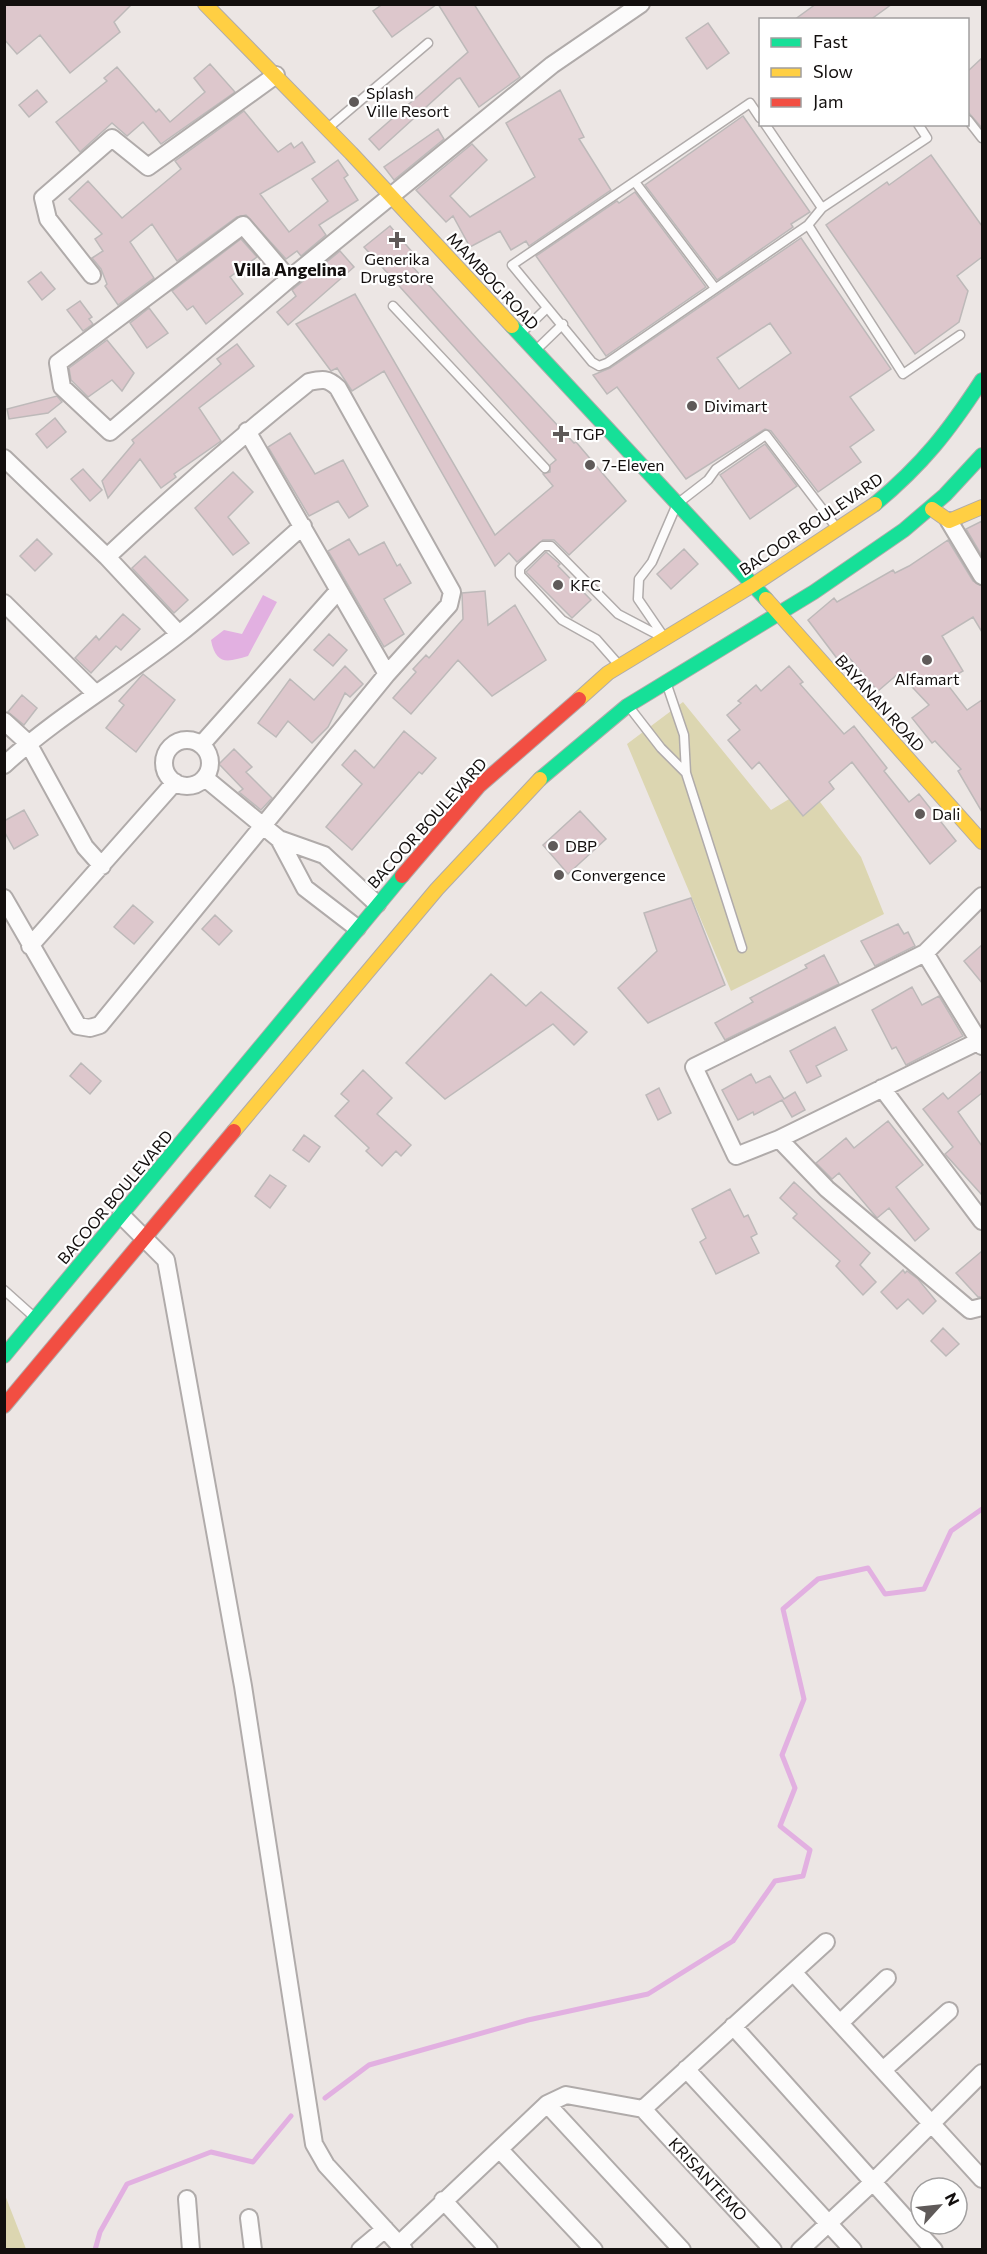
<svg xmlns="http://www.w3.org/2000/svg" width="987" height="2254" viewBox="0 0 987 2254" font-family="Commissioner,sans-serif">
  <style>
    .green { fill: #dcd6b1 }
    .water { fill: #e2b0e1 }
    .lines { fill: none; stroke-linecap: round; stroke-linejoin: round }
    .stream { stroke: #e2b0e1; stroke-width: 5 }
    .building { fill: #ddc7cc; stroke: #bdb9b9; stroke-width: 1.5; fill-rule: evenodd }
    .lane-casing { stroke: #b0abaa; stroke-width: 11 }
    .street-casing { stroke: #b0abaa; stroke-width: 20 }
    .fast-casing { stroke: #b0abaa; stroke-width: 16 }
    .slow-casing { stroke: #b0abaa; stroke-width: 16 }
    .jam-casing { stroke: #b0abaa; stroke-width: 16 }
    .lane { stroke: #fcfbfb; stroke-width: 8 }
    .street { stroke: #fcfbfb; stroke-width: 16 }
    .fast { stroke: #16e098; stroke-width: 14 }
    .slow { stroke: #ffcf43; stroke-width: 14 }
    .jam { stroke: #f24e42; stroke-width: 14 }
    .poi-dot { fill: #5f5a59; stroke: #fff; stroke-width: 2 }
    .labels { text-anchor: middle; stroke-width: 4.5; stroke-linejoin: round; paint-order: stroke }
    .poi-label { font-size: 16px; fill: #130f0e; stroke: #fff; text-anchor: start }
    .street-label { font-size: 16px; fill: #130f0e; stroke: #fff }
    .neighbourhood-label { font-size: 18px; font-weight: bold; fill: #130f0e; stroke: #fff }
  </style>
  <rect width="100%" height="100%" fill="#ece6e4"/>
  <path class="green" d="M683,702L771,810L809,787L861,857L884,914L731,991L627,744Z
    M4,2195H5L26,2249H5Z"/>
  <path class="water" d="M263,595L277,602L248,656C228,662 216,666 211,640L224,630L242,634Z"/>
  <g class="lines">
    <path class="stream" d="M325,2098L369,2065L528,2020L648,1994L733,1941L775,1881L803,1876L810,1850L780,1826L795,1788L782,1755L804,1699L783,1609L818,1579L868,1568L885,1594L924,1589L951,1531L982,1509
      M95,2250L100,2232L127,2184L211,2152L253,2162L291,2116"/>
  </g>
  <path class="building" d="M4,4H132L114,22L120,32L70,73L40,35L17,54L4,39Z
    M383,4H437L392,37L373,11Z
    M438,4H474L520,77L479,107L460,78L457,79L379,150L369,139L468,52Z
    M816,4H892L870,20H794Z
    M708,23L729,53L707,69L686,38Z
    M982,58V128L968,112V71Z
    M210,64L235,92L161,144L143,122L127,136L112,123L80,152L56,122L107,81L104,78L117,67L156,112L159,109L170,122L205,92L194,78Z
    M37,90L47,102L29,117L19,105Z
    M560,90L584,137L579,139L611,190L529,246L526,241L511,250L500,231L470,247L453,216L446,222L416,190L472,144L487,160L450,196L470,217L535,177L506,123Z
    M244,111L278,152L291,143L294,148L302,142L315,162L260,194L289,232L328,201L312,179L338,160L348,175L344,178L358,200L319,225L326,235L301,256L297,251L286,259L246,215L237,217L177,261L152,224L130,242L154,278L118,305L105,286L107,284L101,269L92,258L103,251L95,239L102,234L69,199L88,181L122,218L181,169L175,161Z
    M743,116L810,212L791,224L793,227L717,280L645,185Z
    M438,129L444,139L394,180L384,167Z
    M931,155L982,226V257L957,276L968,291L959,322L915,354L826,225L887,182L889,185Z
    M635,192L706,287L606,356L536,256L617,201L619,203Z
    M390,226L413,253L404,257L479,341L574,443L576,442L626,501L569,555L554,540H543L517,562L509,553L495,566L384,371L352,391L337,368L331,371L296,324L355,294L495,535L553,486L543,474L550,472V465L556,460L364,247Z
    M801,238L891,369L850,397L874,430L850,447L861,462L818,492L771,431L765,429L686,479L617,387L607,394L593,375L610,368ZM770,323L791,353L739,389L717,358Z
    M241,239L257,257L230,277L243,294L206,324L193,306L187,310L172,291Z
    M340,251L354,267L288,325L277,312L296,296L292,290Z
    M41,272L55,289L42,300L28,282Z
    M80,301L92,317L89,319L93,324L83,331L67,310Z
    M149,308L168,333L147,348L130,323Z
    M107,340L134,373L122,391L112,380L88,397L71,380L69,368Z
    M237,344L254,366L199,408L221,441L174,474L176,477L161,488L140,459L108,498L102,481L134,443L132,440L221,364L217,359Z
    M57,396L62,402L48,413L9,419L7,409Z
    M55,418L66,432L47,448L36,434Z
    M290,433L315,474L343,460L368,506L349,518L338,501L309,516L268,447Z
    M765,444L797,486L750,519L720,475Z
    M83,469L102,490L90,501L71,479Z
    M233,472L253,492L228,517L249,543L233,555L195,508Z
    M982,521V556L966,529Z
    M37,539L52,554L35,571L20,556Z
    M349,539L359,555L384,542L397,566L400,564L411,583L384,599L404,634L384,647L328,551Z
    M948,540L973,581L982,586V632L973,617L942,636L963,671L949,679L947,684L967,710L982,700V812L958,771L961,769L935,741L932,743L912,718L929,705L899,673L878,691L846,654L839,661L808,620L834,598L837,602L893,570L895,573L909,566Z
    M684,549L698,564L671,589L657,574Z
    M546,552L560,564L558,566L591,600L572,618L526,572Z
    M145,556L188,600L174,613L132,568Z
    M485,591L488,625L515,605L546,660L492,696L458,660L411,714L393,698L416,672L413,669L426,655L429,658L463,619L462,593Z
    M123,614L140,629L121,650L116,646L91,673L75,658L96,636L99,640Z
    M329,634L347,650L333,666L314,650Z
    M345,666L363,684L350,697L345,693L328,727L312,743L288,721L276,737L258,723L290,679L314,700Z
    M789,666L803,682L800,684L844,734L854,726L887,768L884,771L909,802L919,794L956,841L930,864L852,762L829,782L834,789L803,816L759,762L752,769L728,740L740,730L727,715L741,703L738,701L756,685L761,691Z
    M143,674L175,700L136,752L106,728L124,705L119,701Z
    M22,695L37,708L24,725L8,712Z
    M404,731L436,758L422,774L419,772L352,850L326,827L362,784L342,765L355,750L374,768Z
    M234,749L252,767L246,772L272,798L261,810L239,792L243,789L219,764Z
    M24,810L38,835L14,849L4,831V821Z
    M580,811L606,839L568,874L543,845Z
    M691,898L725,985L648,1023L618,988L657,951L644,913Z
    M133,905L153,922L134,944L114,927Z
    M215,915L232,931L219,945L202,929Z
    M898,924L904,934L908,932L915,946L875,966L861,941Z
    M982,945V983L964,961Z
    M824,955L839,984L725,1040L715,1023L753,1002L750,998L807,968L805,965Z
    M491,974L526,1006L541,992L587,1032L574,1045L553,1024L445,1099L406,1063Z
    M912,987L922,1005L939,996L963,1036L906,1065L896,1047L892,1049L872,1010Z
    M835,1027L847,1050L816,1066L821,1076L807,1083L790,1051Z
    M81,1063L101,1081L90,1094L70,1076Z
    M363,1070L392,1098L377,1114L411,1145L401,1156L396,1151L382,1166L366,1151L369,1148L335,1116L349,1101L341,1094Z
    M982,1071V1093L958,1112L982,1146V1195L945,1154L953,1147L923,1109L943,1093L948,1099Z
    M751,1074L756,1083L770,1076L784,1099L795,1092L805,1110L792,1117L782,1100L754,1115L753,1112L738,1120L722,1090Z
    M659,1088L671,1113L658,1120L646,1095Z
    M888,1121L923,1165L896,1187L929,1229L915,1241L889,1208L877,1218L839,1173L832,1179L816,1163L846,1138L854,1148Z
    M304,1135L320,1147L309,1162L293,1150Z
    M270,1175L286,1186L270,1208L255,1196Z
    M794,1182L870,1253L860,1265L876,1282L863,1295L836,1266L840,1261L793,1218L797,1214L780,1198Z
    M730,1189L744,1217L748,1215L757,1234L751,1237L759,1253L716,1274L700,1242L706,1238L692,1209Z
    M982,1251V1297H978L956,1273Z
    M903,1270L905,1273L907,1271L918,1279L936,1301L923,1314L908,1299L897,1309L881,1292Z
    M943,1328L959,1344L946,1356L931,1341Z"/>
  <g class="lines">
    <g class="lane-casing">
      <path id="lane" d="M760,118L750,103L512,265L592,362L599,366L607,363L808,225L822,208L765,124
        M968,120L982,138
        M328,128L428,43
        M635,182L715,288
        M822,208L927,138L918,124
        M808,225L903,374L960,335
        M393,306L545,468
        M520,334L547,308
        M535,351L563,324
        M664,637L638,599L639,579L652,562L677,504L708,480L716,469L766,435L836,527
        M618,664L596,639L562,620L520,575V568L543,546H551L618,614L660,636
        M667,685L684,735L686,773L742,948
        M630,708L661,748L686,773
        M4,1290L33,1316"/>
    </g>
    <g class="street-casing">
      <path id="street" d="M92,275L48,219L43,198L112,138L148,167L276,75
        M289,279L243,225L58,363L62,387L110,432L289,279L552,65L641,4
        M247,431L387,674
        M4,458L107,557L179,634
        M949,521L982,576
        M4,603L95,693
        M4,721L28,743L85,847L102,866
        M164 763a23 23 0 1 1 46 0a23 23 0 1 1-46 0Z
        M201,745L338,591
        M4,765C59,715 122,679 179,634C222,600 262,562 303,526
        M205,778L279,839L324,855L377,904
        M279,839L305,888L357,928
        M4,898L78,1026L90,1028L100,1025L387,674L449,605L452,592L338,388C328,378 322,379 309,382C239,438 172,496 107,557
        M30,946L175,782
        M925,953L982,1046
        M979,1041L779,1139L736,1156L694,1067L925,953L982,896
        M882,1088L982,1221
        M779,1139L827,1189L970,1310L982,1307
        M121,1215L166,1260L243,1686L314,2144L326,2165L404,2250
        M793,1972L982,2179
        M840,2023L887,1978
        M733,2026L934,2250
        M686,2069L853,2250
        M883,2070L949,2011
        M547,2104L682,2250
        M643,2109L773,2250
        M500,2150L594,2250
        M187,2199L191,2250
        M443,2200L489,2250
        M249,2218L253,2250
        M399,2244L547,2104L566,2095L643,2109L826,1942
        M360,2250L385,2229
        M800,2250L873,2182L982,2073"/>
    </g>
    <g class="fast-casing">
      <path id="fast" d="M512,326L766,599
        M875,504C923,464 948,432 982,380
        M540,779L627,706L814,592L904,530L945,495L982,455
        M4,1356L402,876"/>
    </g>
    <g class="slow-casing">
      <path id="slow" d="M205,4L351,153L512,326
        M932,509L949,521L982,507
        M766,599L982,842
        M579,699L608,673L753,585L875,504
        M234,1131L437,889L540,779"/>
    </g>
    <g class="jam-casing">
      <path id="jam" d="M402,876L479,786L579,699
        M4,1406L234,1131"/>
    </g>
    <use href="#lane" class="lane"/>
    <use href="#street" class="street"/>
    <use href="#fast" class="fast"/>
    <use href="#slow" class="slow"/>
    <use href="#jam" class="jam"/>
  </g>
  <g class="poi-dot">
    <circle cx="354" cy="102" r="6"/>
    <path d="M394 231h6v6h6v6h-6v6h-6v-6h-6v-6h6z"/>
    <circle cx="692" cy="406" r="6"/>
    <path d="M558 425h6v6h6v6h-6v6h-6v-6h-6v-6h6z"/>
    <circle cx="590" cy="465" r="6"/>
    <circle cx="558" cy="585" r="6"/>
    <circle cx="927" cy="660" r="6"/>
    <circle cx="920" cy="814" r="6"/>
    <circle cx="553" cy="846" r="6"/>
    <circle cx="559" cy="875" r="6"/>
  </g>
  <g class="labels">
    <g class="poi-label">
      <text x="366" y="99">Splash<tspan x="366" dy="18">Ville Resort</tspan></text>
      <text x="397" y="265" text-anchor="middle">Generika<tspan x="397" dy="18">Drugstore</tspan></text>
      <text x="704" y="412">Divimart</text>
      <text x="573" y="440">TGP</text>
      <text x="602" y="471">7-Eleven</text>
      <text x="570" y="591">KFC</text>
      <text x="927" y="685" text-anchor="middle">Alfamart</text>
      <text x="932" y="820">Dali</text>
      <text x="565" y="852">DBP</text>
      <text x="571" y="881">Convergence</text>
    </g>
    <g class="street-label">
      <text transform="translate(493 281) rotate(47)" y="6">MAMBOG ROAD</text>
      <text transform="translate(811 524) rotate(-34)" y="6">BACOOR BOULEVARD</text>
      <text transform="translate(880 703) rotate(48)" y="6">BAYANAN ROAD</text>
      <text transform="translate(427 823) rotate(-48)" y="6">BACOOR BOULEVARD</text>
      <text transform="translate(115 1197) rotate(-50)" y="6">BACOOR BOULEVARD</text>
      <text transform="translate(708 2179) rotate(47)" y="6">KRISANTEMO</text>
    </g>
    <g class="neighbourhood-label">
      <text x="290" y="276">Villa Angelina</text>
    </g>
  </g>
  <rect width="987" height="2254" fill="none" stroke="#130f0e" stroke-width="12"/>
  <rect x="759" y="18" width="210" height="108" fill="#ffffff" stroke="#a19f9f" stroke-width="1.5"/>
  <rect x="771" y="38" width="30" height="9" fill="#16e098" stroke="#a19f9f" stroke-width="1.5"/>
  <text x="813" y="48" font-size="18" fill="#130f0e">Fast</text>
  <rect x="771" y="68" width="30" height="9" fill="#ffcf43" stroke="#a19f9f" stroke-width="1.5"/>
  <text x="813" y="78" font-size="18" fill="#130f0e">Slow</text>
  <rect x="771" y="98" width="30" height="9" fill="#f24e42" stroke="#a19f9f" stroke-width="1.5"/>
  <text x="813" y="108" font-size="18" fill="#130f0e">Jam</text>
  <g transform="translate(939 2206) rotate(63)"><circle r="28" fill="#ffffff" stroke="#a19f9f" stroke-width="1.5"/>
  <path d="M0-4.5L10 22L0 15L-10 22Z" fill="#5f5a59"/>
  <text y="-9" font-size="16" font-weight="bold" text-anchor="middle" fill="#130f0e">N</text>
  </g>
</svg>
